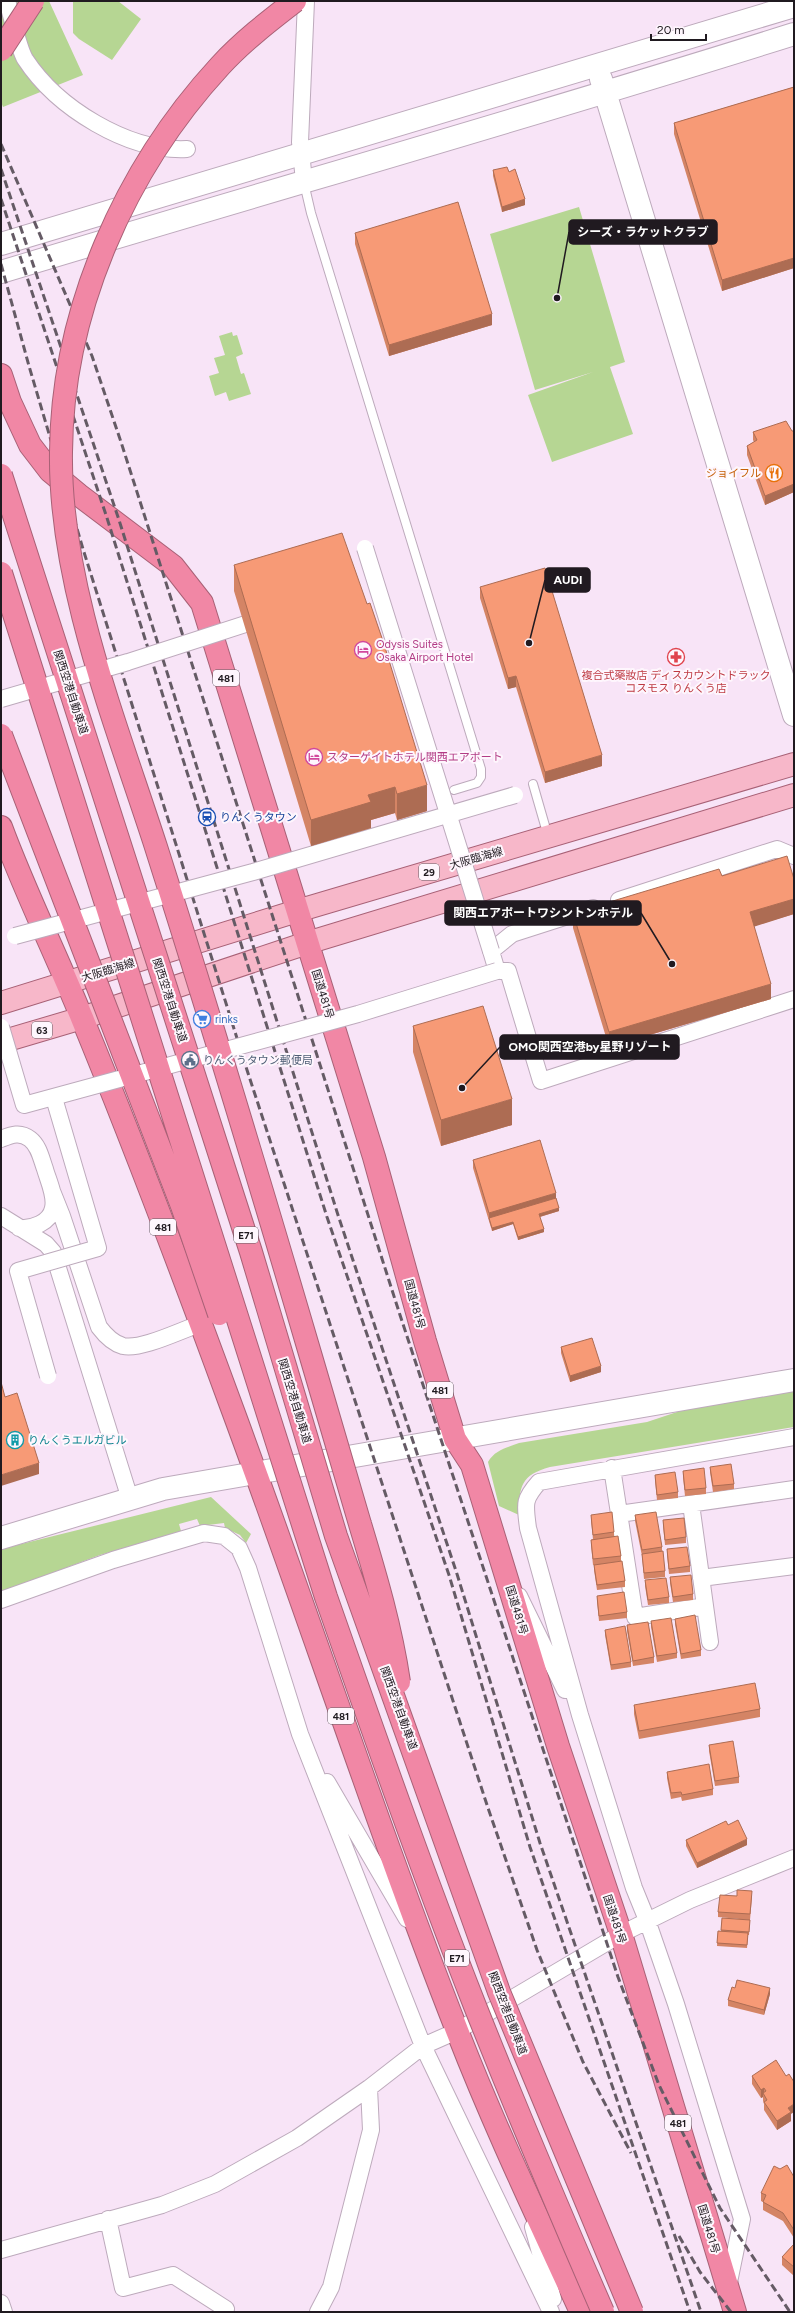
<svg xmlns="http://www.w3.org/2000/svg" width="795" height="2313" viewBox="0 0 795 2313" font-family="Figtree,'Noto Sans JP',sans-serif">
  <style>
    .green { fill: #b6d693 }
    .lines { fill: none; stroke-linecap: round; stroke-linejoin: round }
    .lane-casing { stroke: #bdaabc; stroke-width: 10 }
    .street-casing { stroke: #bdaabc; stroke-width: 18 }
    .secondary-casing { stroke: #bdaabc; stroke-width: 24 }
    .primary-casing { stroke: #a86176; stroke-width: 24 }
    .highway-casing { stroke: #a86176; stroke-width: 24 }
    .lane { stroke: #fff; stroke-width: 8 }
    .street { stroke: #fff; stroke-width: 16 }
    .secondary { stroke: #fff; stroke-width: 22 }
    .primary { stroke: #f7b7c9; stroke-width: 22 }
    .highway { stroke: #f187a5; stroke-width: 22 }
    .rail { stroke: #655b65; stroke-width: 3; stroke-dasharray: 8 4; stroke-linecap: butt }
    .street-bridge-casing { stroke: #bdaabc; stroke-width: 18; stroke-linecap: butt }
    .highway-bridge-casing { stroke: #a86176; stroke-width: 24; stroke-linecap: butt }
    .street-bridge { stroke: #fff; stroke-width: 16 }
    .highway-bridge { stroke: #f187a5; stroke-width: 22 }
    .wall { fill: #d48465 }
    .shaded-wall { fill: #ad6c53 }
    .building { fill: #f79a76; stroke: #ad6c53 }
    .labels { text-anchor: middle; stroke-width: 4; stroke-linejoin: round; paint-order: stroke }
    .shield { fill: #fef6fd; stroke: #635c62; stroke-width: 1 }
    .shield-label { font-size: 10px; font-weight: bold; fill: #201a20 }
    .food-label { font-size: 11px; fill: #c56008; stroke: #fef6fd; text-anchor: end }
    .hotel-label { font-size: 11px; fill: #b23c85; stroke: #fef6fd; text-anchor: start }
    .health-label { font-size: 11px; fill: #be3a42; stroke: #fef6fd }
    .street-label { font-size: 11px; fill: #201a20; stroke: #fef6fd }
    .transit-label { font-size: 11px; fill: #164399; stroke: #fef6fd; text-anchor: start }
    .shop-label { font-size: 11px; fill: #366cbe; stroke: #fef6fd; text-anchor: start }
    .service-label { font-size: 11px; fill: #4e5e75; stroke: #fef6fd; text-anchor: start }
    .culture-label { font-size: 11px; fill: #0d838f; stroke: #fef6fd; text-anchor: start }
    .leader { fill: none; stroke: #201a20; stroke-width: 1.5 }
    .callout-dot { fill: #201a20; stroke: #fef6fd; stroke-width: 1.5 }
    .callout { fill: #201a20; stroke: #201a20; stroke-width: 1.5 }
    .callout-label { font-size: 12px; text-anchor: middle; font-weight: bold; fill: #fff }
  </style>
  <rect width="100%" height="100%" fill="#f8e4f7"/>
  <path class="green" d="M1,1H49L83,75L3,107L1,102Z
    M73,1H118L141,19L112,60L79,39L73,33Z
    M579,207L625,362L610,367L633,434L552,462L528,395L593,372L535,390L490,234Z
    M232,332L233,336L237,335L243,354L236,357L241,374L244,373L251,394L229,401L226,392L215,396L209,376L219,373L214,358L225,355L219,336Z
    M794,1391V1427L550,1467C521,1475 519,1486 519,1515L499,1506L488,1462C495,1450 506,1448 519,1443L647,1422L680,1411Z
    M211,1497L251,1534L246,1543L240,1535L225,1528L224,1523L200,1526L197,1519L179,1524L181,1531L100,1555L1,1592V1549Z"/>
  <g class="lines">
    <g class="lane-casing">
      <path id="lane" d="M304,183L311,213L481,769V777L477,783L454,790
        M533,784L548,836"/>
    </g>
    <g class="street-casing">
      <path id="street" d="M7,1C12,16 18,47 25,59C57,108 128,152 187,149
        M304,181L300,142L306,1
        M619,900L777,849L794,856
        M593,908L512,934L491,951L497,971H508L541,1081L794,999
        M1,1139C11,1135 20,1131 30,1139C39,1146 41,1158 45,1169C48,1180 56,1196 53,1208C50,1223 32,1229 19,1228
        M52,1191L62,1216L99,1327C105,1335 112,1343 123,1346C142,1350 181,1330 200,1324
        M1,1216L46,1244L53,1252L130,1499
        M612,1468L635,1617L705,1606
        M691,1504L710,1642
        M619,1514L794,1489
        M701,1578L794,1566
        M519,1596L565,1690
        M1,1600L113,1560L204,1533L224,1536L239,1548L248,1568L300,1734L423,2046L551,2312
        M327,1782L407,1919
        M108,2219L123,2288L173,2275L226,2309
        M533,2227L553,2299
        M1,2250L162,2205L215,2184L297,2138L369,2088L423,2046L457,2031L621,1934L690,1900L794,1858
        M728,2287L742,2219L676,2004L647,1920L634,1888L580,1715L528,1528C525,1504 523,1500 539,1482L794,1437
        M1,2303L4,2312
        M318,2312L331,2287L371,2130L369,2088"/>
    </g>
    <g class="secondary-casing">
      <path id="secondary" d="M601,79L794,715
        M1,244L794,6
        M1,272C265,192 531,117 794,34
        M1,1538L163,1489L794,1380"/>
    </g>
    <g class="primary-casing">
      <path id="primary" d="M1,1003L297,911L794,764
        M1,1042L82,1018L307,943L794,795"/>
    </g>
    <g class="highway-casing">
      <path id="highway" d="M1,375L10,402L30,445L50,471L79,495L173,566L202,603L374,1157L425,1341L447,1413L455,1439L472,1465L558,1746L621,1934L735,2312
        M1,827C25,892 56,954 82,1018C134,1144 182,1272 229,1400C307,1610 376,1824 458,2033C495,2128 539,2220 581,2312"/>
    </g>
    <use href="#lane" class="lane"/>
    <use href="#street" class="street"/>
    <use href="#secondary" class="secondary"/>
    <use href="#primary" class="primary"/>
    <use href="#highway" class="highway"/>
    <path class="rail" d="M1,144L92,356L121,442L400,1315L618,1977L659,2085L720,2208L790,2312
      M1,169L119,520L338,1215L457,1574L540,1843L701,2312
      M1,199L107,518L327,1217L449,1575L530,1847L690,2312
      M1,264L29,366L83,549L247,1070L488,1808L537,1950L583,2062L631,2153
      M679,2236L700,2272L731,2312"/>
    <g class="street-bridge-casing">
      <path id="street-bridge" d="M365,548L491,951
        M1,699L128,662L264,618
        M15,936L253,872L515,795
        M1,1027L24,1105L358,1014L497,971
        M48,1376L18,1271L98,1248L54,1098"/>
    </g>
    <g class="highway-bridge-casing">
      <path id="highway-bridge" d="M295,1C269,21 242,42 220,66C125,169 62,311 61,452C59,583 116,723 156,847C211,1020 263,1193 314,1367C330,1420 345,1472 360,1524C376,1577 391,1628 399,1682
        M1,50L33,1
        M1,475L251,1252L336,1536L499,1992L632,2312
        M1,573L326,1597C374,1734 422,1871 475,2006C516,2109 559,2211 603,2312
        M1,735L182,1206L219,1314"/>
    </g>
    <use href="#street-bridge" class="street-bridge"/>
    <use href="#highway-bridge" class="highway-bridge"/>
  </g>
  <path class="wall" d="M794,87V268L722,291L674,134V123Z
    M493,170L509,172L525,205L502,212L493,176Z
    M355,233L492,325L389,356L355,244Z
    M792,431H794V492L765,505L747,455V446L754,442L753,440V432Z
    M234,565L427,811L397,820L395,813L371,820V828L311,846L234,591Z
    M480,587L602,766L545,783L516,687L508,689L480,598Z
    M722,876L794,879V914L754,926L771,999L609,1047L573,928V913Z
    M413,1026L512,1125L441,1146L413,1052Z
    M473,1160L556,1198L559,1211L540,1217L544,1232L518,1240L513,1224L492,1231L473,1168Z
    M561,1347L601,1372L570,1382L561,1353Z
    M710,1467L734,1484V1489L713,1492L710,1472Z
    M683,1471L706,1488V1494L685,1496L683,1477Z
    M655,1475L678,1492V1498L657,1500L655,1481Z
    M591,1515L614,1532V1536L621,1556V1561L625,1581V1587L597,1590L594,1570V1565H593L591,1545V1540L593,1539L591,1521Z
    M635,1515L662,1547V1551L665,1571V1577L644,1579L642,1556L635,1521Z
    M663,1520L686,1537V1543L665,1545L663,1526Z
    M667,1549L690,1566V1572L669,1574L667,1555Z
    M670,1577L693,1594V1600L673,1602L670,1583Z
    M645,1580L669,1597V1603L648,1605L645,1586Z
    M597,1596L627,1612V1618L599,1621L597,1601Z
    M675,1619L701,1650V1656L681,1659L675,1624Z
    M651,1621L677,1653V1658L657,1662L651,1627Z
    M627,1625L654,1657V1663L633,1666L627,1631Z
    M605,1630L631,1662V1667L611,1670L605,1635Z
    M634,1705L760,1709V1717L639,1739L634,1714Z
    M709,1745L739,1777V1783L715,1786L709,1751Z
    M667,1772L713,1789V1795L682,1801L681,1797L671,1799L667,1778Z
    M728,1825L747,1845L697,1868L686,1846V1840Z
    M737,1896L752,1897L750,1920L718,1917V1912Z
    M722,1918L750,1920L749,1935H748L747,1948L717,1946L718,1931H721Z
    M770,1994L764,2015L728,2006V2000Z
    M752,2076L791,2114V2121L777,2130L764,2110V2104L763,2101V2097L761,2098L752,2084Z
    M794,2177V2238L783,2221L763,2210V2202L761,2201V2193Z
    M794,2244V2276L782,2265V2257Z"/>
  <path class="shaded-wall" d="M525,199V205L502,212V207Z
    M794,258V268L722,291V280Z
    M492,314V325L389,356V345Z
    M794,484V492L765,505V496Z
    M516,676V687L508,689V678Z
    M602,755V766L545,783V772Z
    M427,785V811L397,820V794Z
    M395,787V813L371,820V828L311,846V820L368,795Z
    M794,899V914L750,928V912Z
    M771,984V999L609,1047V1032Z
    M512,1099V1125L441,1146V1120Z
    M556,1193V1201L489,1218V1213Z
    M559,1208V1211L539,1217V1214Z
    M513,1222V1224L492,1231V1228Z
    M544,1229V1232L518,1240V1237Z
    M601,1366V1372L570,1382V1376Z
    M39,1463V1474L1,1486V1475Z
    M747,1839V1845L697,1868V1863Z
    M770,1988V1994L764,2015V2010Z
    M764,2088V2095L763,2093V2097L761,2098V2090Z
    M794,2104V2112L791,2114V2121L777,2130V2121L788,2108Z"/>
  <path class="building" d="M794,87V258L722,280L674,123Z
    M507,167L509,172L515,169L525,199L502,207L493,170Z
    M458,202L492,314L389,345L355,233Z
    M786,421L792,431H794V484L765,496L747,446L757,440L753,432Z
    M342,533L367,604L370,603L384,644L427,785L397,794L395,787L368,795L371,802L311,820L234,565Z
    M545,568L602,755L545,772L516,676L508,678L480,587Z
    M787,856L794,879V899L750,912L771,984L609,1032L573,913L719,869L722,876Z
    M483,1006L512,1099L441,1120L413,1026Z
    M540,1140L556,1193L489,1213L473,1160Z
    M556,1198L559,1208L539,1214L544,1229L518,1237L513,1222L492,1228L489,1218Z
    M592,1338L601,1366L570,1376L561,1347Z
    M1,1382L5,1397L17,1393L39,1463L1,1475Z
    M731,1464L734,1484L713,1486L710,1467Z
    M704,1468L706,1488L685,1490L683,1471Z
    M675,1472L678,1492L657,1495L655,1475Z
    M612,1512L614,1532L593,1535L591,1515Z
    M656,1512L662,1547L642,1550L635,1515Z
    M684,1518L686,1537L665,1540L663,1520Z
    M618,1536L621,1556L593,1559L591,1540Z
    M687,1547L690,1566L669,1569L667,1549Z
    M663,1551L665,1571L644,1573L642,1554Z
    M622,1561L625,1581L597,1585L594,1565Z
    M691,1575L693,1594L673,1597L670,1577Z
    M666,1578L669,1597L648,1600L645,1580Z
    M624,1592L627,1612L599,1616L597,1596Z
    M695,1615L701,1650L681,1654L675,1619Z
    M671,1618L677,1653L657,1656L651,1621Z
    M648,1622L654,1657L633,1661L627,1625Z
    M625,1626L631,1662L611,1665L605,1630Z
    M755,1683L760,1709L639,1731L634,1705Z
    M733,1741L739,1777L715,1781L709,1745Z
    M709,1764L713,1789L682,1795L681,1792L671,1793L667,1772Z
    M738,1820L747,1839L697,1863L686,1840L726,1821L728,1825Z
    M737,1890L752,1891L750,1914L718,1912L720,1895L737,1896Z
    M722,1918L750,1920L749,1932L721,1930Z
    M718,1931L748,1933L747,1945L717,1943Z
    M737,1980L770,1988L764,2010L728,2000L732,1987L735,1988Z
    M776,2060L786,2076L789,2074L794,2082V2104L788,2108L791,2112L777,2121L764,2102L767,2100L763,2093L766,2091L764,2088L761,2090L752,2076Z
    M787,2165L794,2177V2230L783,2213L763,2202L766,2195L761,2193L774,2166L780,2169Z
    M794,2244V2267L782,2257Z"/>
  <defs>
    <g id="restaurant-ring" transform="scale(0.9)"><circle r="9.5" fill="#fef6fd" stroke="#e8710a" stroke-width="1.5"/><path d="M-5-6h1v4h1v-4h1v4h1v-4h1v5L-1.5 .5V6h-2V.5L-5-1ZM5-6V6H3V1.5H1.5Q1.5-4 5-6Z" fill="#e8710a"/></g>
    <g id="hotel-ring" transform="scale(0.9)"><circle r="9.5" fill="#fef6fd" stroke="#d1479c" stroke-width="1.5"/><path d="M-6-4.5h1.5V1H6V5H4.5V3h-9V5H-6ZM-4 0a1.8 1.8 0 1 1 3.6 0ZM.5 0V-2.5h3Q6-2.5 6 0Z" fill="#d1479c"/></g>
    <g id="pharmacy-ring" transform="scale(0.9)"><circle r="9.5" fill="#fef6fd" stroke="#e0444e" stroke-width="1.5"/><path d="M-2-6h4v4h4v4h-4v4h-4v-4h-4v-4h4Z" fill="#e0444e"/></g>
    <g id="station-ring" transform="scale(0.9)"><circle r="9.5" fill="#fef6fd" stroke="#1a4fb4" stroke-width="1.5"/><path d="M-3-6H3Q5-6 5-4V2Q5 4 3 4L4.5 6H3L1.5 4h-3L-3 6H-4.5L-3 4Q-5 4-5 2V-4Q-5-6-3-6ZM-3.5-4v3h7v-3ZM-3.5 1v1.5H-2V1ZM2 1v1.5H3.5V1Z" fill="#1a4fb4"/></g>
    <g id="supermarket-ring" transform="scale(0.9)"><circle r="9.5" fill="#fef6fd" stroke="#3f7fe0" stroke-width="1.5"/><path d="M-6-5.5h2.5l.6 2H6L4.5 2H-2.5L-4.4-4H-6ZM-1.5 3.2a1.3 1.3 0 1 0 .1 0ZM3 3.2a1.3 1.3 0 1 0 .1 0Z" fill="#3f7fe0"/></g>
    <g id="civic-ring" transform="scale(0.9)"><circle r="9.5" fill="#fef6fd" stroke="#5c6f8a" stroke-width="1.5"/><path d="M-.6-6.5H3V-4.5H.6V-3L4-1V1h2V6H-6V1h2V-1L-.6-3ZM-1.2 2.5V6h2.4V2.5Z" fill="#5c6f8a"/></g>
    <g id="building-ring" transform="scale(0.9)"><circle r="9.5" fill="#fef6fd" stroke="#0f9aa8" stroke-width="1.5"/><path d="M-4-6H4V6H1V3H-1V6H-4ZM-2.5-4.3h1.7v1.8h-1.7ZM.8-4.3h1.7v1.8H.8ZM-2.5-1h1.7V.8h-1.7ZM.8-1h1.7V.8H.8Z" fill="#0f9aa8"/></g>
  </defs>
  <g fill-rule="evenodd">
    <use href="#restaurant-ring" x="774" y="473"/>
    <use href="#hotel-ring" x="363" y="650"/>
    <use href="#pharmacy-ring" x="676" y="657"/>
    <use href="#hotel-ring" x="314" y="757"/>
    <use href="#station-ring" x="207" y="817"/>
    <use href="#supermarket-ring" x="202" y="1019"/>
    <use href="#civic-ring" x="190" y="1060"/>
    <use href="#building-ring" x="15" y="1440"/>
  </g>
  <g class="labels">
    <g class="shield">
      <rect x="213" y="670" width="26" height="16" rx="3"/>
      <rect x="419" y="864" width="20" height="16" rx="3"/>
      <rect x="32" y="1022" width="20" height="16" rx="3"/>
      <rect x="150" y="1219" width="26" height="16" rx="3"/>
      <rect x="234" y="1227" width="24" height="16" rx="3"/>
      <rect x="427" y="1382" width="26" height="16" rx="3"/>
      <rect x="328" y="1708" width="26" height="16" rx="3"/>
      <rect x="445" y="1950" width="24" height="16" rx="3"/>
      <rect x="665" y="2115" width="26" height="16" rx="3"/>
    </g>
    <g class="shield-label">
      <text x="226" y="682">481</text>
      <text x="429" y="876">29</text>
      <text x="42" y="1034">63</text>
      <text x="163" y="1231">481</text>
      <text x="246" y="1239">E71</text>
      <text x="440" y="1394">481</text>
      <text x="341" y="1720">481</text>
      <text x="457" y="1962">E71</text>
      <text x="678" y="2127">481</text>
    </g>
    <g class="food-label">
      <text x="761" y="477">ジョイフル</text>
    </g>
    <g class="hotel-label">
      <text x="376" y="648">Odysis Suites<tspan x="376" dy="13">Osaka Airport Hotel</tspan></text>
      <text x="327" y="761">スターゲイトホテル関西エアポート</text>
    </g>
    <g class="health-label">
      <text x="676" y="679">複合式藥妝店 ディスカウントドラック<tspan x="676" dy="13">コスモス りんくう店</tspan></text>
    </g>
    <g class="street-label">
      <text transform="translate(71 692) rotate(72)" y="4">関西空港自動車道</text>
      <text transform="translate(476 858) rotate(-16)" y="4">大阪臨海線</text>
      <text transform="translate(108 970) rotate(-17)" y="4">大阪臨海線</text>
      <text transform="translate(323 994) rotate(73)" y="4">国道481号</text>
      <text transform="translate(170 1000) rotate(72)" y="4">関西空港自動車道</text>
      <text transform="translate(415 1304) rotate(75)" y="4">国道481号</text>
      <text transform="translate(295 1401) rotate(73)" y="4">関西空港自動車道</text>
      <text transform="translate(517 1610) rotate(73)" y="4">国道481号</text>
      <text transform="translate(399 1708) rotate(70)" y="4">関西空港自動車道</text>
      <text transform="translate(615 1919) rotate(72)" y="4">国道481号</text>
      <text transform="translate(508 2013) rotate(69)" y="4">関西空港自動車道</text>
      <text transform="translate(709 2229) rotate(73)" y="4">国道481号</text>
    </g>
    <g class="transit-label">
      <text x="220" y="821">りんくうタウン</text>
    </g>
    <g class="shop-label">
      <text x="215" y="1023">rinks</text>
    </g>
    <g class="service-label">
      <text x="203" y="1064">りんくうタウン郵便局</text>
    </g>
    <g class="culture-label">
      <text x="28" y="1444">りんくうエルガビル</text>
    </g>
  </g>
  <path class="leader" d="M557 298L569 232M529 643L545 580M672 964L641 913M462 1088L500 1047"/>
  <g class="callout-dot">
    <circle cx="557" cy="298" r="4"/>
    <circle cx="529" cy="643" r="4"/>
    <circle cx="672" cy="964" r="4"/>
    <circle cx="462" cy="1088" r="4"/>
  </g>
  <g class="callout">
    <rect x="569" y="220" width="148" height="24" rx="4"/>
    <rect x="545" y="568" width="45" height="24" rx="4"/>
    <rect x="445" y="901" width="196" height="24" rx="4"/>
    <rect x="500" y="1035" width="179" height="24" rx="4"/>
  </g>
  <g class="callout-label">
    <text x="643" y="236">シーズ・ラケットクラブ</text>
    <text x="568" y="584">AUDI</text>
    <text x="543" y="917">関西エアポートワシントンホテル</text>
    <text x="590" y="1051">OMO関西空港by星野リゾート</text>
  </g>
  <rect width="795" height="2313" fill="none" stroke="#201a20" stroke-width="4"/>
  <path d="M651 34v6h55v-6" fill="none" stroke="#201a20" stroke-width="2"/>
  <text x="657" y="34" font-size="12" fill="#201a20" stroke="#fef6fd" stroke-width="3" paint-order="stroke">20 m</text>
</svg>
